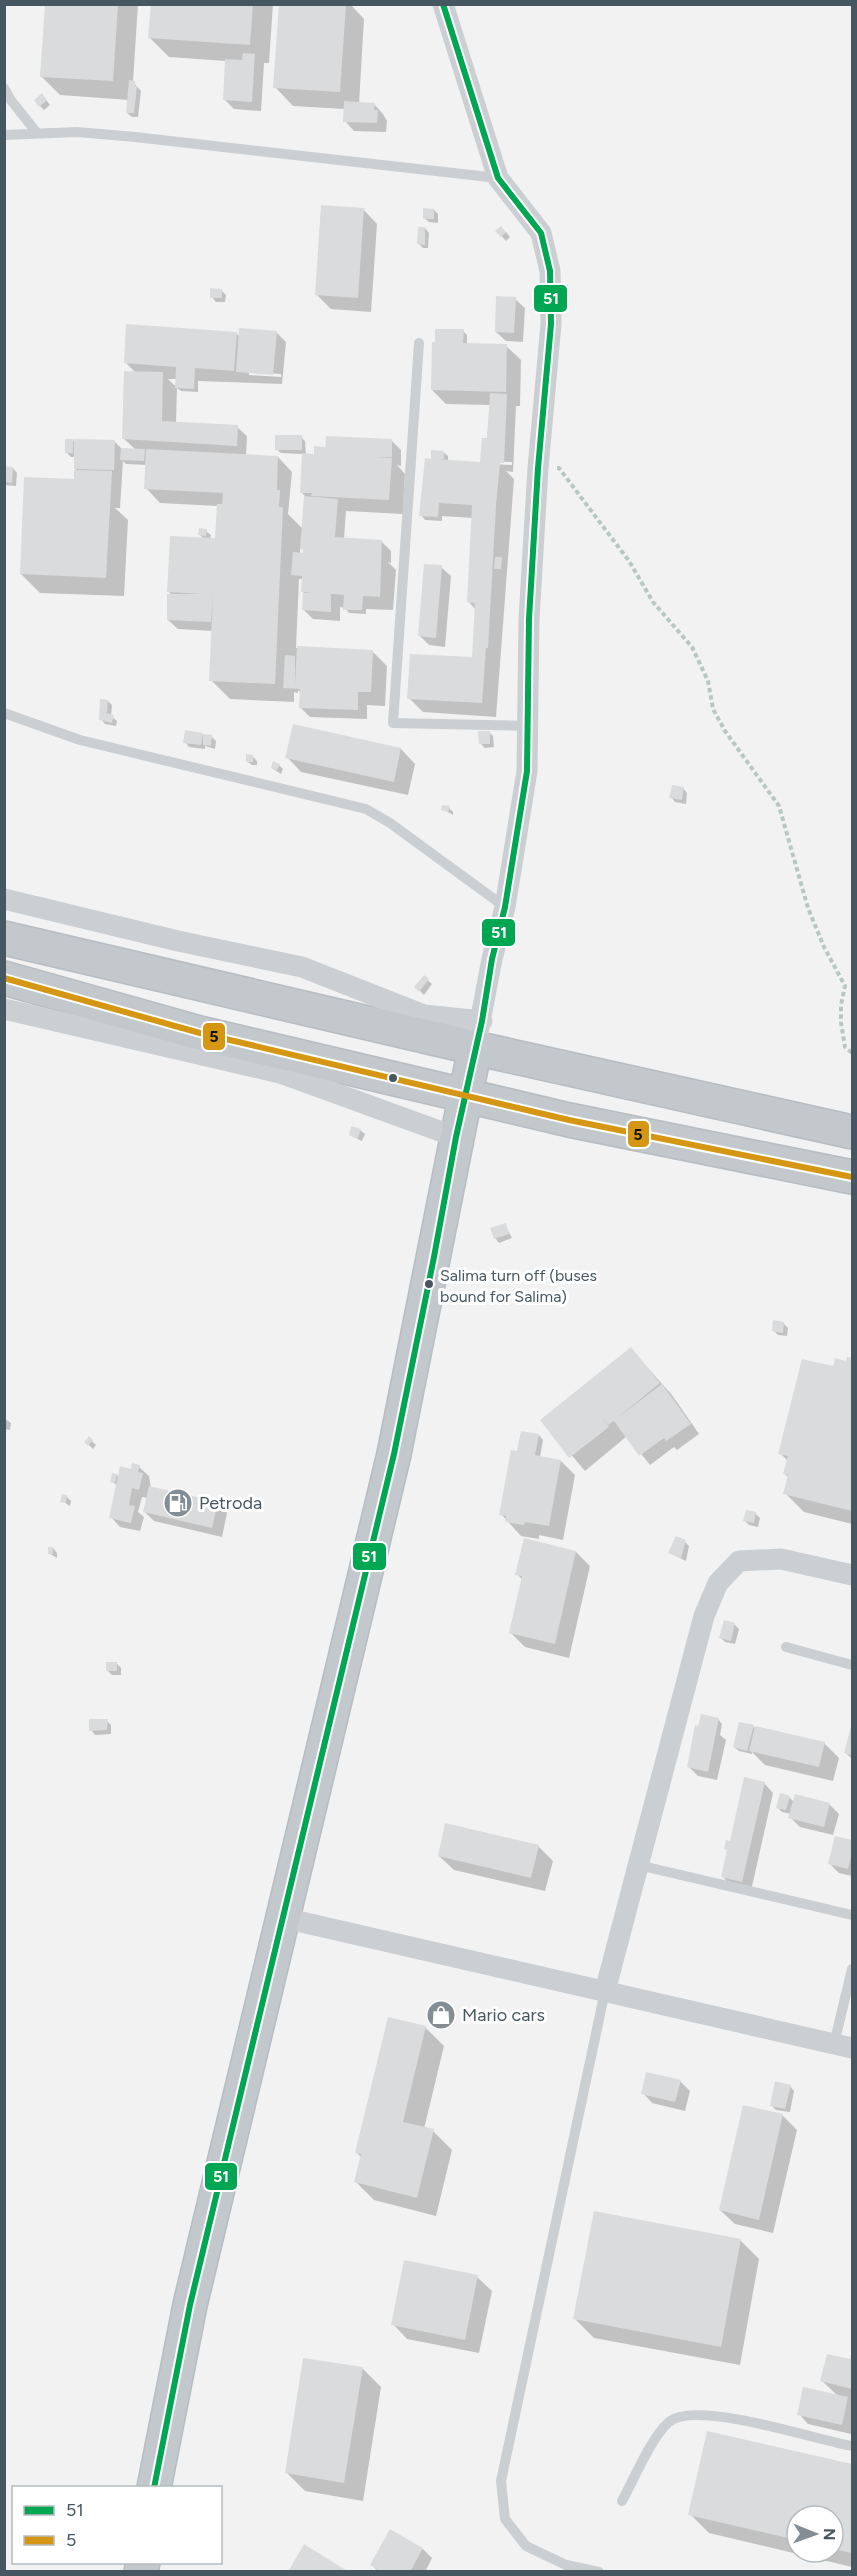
<svg xmlns="http://www.w3.org/2000/svg" width="857" height="2576" viewBox="0 0 857 2576" font-family="Figtree,sans-serif">
  <style>
    .shadow { fill: #0003; fill-rule: evenodd }
    .building { fill: #dadbdc }
    .lines { fill: none; stroke-linecap: round; stroke-linejoin: round }
    .trunk-casing { stroke: #b6bdc3; stroke-width: 36 }
    .path { stroke: #b9c7c2; stroke-width: 4; stroke-dasharray: 4.5 3; stroke-linecap: butt }
    .service { stroke: #cbcfd2; stroke-width: 10 }
    .minor { stroke: #cbcfd2; stroke-width: 21 }
    .trunk { stroke: #c2c8cc; stroke-width: 33 }
    .bus-1-casing { stroke: #fff; stroke-width: 10 }
    .bus-2-casing { stroke: #fff; stroke-width: 10 }
    .bus-1 { stroke: #00a651; stroke-width: 6 }
    .bus-2 { stroke: #d49613; stroke-width: 6 }
    .bus-dot { fill: #475761; stroke: #fff; stroke-width: 2 }
    .labels { text-anchor: middle; stroke-width: 6; stroke-linejoin: round; paint-order: stroke }
    .bus-label { font-size: 16px; fill: #475761; stroke: #fff; text-anchor: start }
    .poi-label { font-size: 18px; fill: #475761; stroke: #fff; text-anchor: start }
    .line-badge { stroke: #fff; stroke-width: 2 }
    .badge-label { font-size: 16px; text-anchor: middle; font-weight: bold; fill: #fff }
    .pale-badge-label { font-size: 16px; text-anchor: middle; font-weight: bold; fill: #111 }
  </style>
  <rect width="100%" height="100%" fill="#f3f2f2"/>
  <path class="shadow" d="M46,4H138L133,82L141,91L138,117H132L127,113L129,100L60,95L41,76Z
    M152,4H273L269,63H264L261,111L234,109L224,99L226,61L169,57L150,38Z
    M280,4H350L364,19L359,104H374L383,114L387,121L386,132L354,131L345,121V109L293,106L275,87Z
    M42,95L50,105L44,110L40,106Z
    M363,209L377,224L371,312L331,309L317,295Z
    M434,210L438,214V223L429,222L424,218Z
    M425,228L429,233L428,248H423L419,244Z
    M497,231L506,232L510,237L506,241Z
    M221,290L226,295L225,302H216L212,297Z
    M515,299L525,308L523,342L506,341L496,332Z
    M463,331L467,335V345L506,346L521,360L520,406H516L513,472L506,471L514,479L496,717L423,712L409,698L474,659L476,610L469,602L473,518L442,516V521L425,520L421,515L435,460L433,458L443,452L448,456V461L485,464L490,405L446,404L432,390ZM490,461L512,462V465L490,464Z
    M276,332L286,342L282,384L198,381V392L181,391L177,388L176,423L237,427L247,436L246,456L278,457L292,472L288,514L303,529L305,496L301,492L303,454L281,453L276,449L301,437L305,441L306,455L313,456L324,448L327,451L392,441L401,450V466L397,465L405,474L403,514L346,511L344,539L382,542L391,551V563L388,562L396,570L393,610L366,609V614L349,613L345,608L340,607V621L313,619L304,610L303,579H299L296,648L372,651L387,666L385,706L367,705V719L310,717L300,707L301,693L298,690V693L294,692V702L230,699L211,680L213,631L178,629L168,620L172,595L169,592L204,539L200,535L206,531L211,535L210,539L217,542L218,506L160,503L146,488L147,465L126,464L123,461L120,508H115L128,520L124,596L40,593L21,574L75,481L76,457H71L66,452L73,440L76,443L115,442L123,450H136L123,438L136,373L125,362L236,333L240,337ZM249,372L281,374V377L249,375ZM168,379H177V387L173,384ZM300,547L305,552L302,554H300Z
    M4,467L13,468L17,473L16,486L4,485Z
    M441,567L451,576L445,647L429,645L420,636Z
    M102,701H108L112,705L111,716L117,721L116,726L105,724L101,719Z
    M489,732L493,736L494,747L485,748L480,743Z
    M202,734L211,736L216,741L215,749L205,746V749L189,747L185,742Z
    M401,749L415,764L408,795L301,772L287,757Z
    M252,756L257,761V765H252L247,761Z
    M279,765L283,769L281,774L272,768Z
    M683,788L687,793L686,804L675,802L671,797Z
    M449,808L453,812V815L443,809Z
    M424,977L432,984L424,995L416,987Z
    M360,1130L365,1134L362,1141L350,1135Z
    M505,1225L512,1238L499,1243L495,1238Z
    M783,1323L788,1328L787,1336L778,1335L774,1331Z
    M631,1349L672,1395L699,1434L677,1450L674,1447L650,1465L627,1436L585,1471L542,1420Z
    M848,1359L852,1360V1524L804,1512L785,1493L789,1478L785,1474L788,1461L780,1453L834,1368L848,1363Z
    M4,1418L11,1423L10,1430L4,1429Z
    M539,1435L543,1440L540,1457L561,1461L575,1475L563,1540L539,1535V1539L521,1536L501,1514Z
    M89,1438L96,1445L93,1449L86,1442Z
    M139,1467L149,1476L151,1488L218,1504L227,1513L222,1537L154,1521L145,1512L148,1498L142,1497L138,1512L144,1517L140,1531L120,1527L111,1517L118,1486L111,1481L117,1475L119,1478Z
    M66,1496L71,1501L70,1506L62,1501Z
    M755,1513L760,1518L758,1527L749,1525L745,1521Z
    M685,1542L689,1546L686,1561L670,1553Z
    M53,1548L57,1553V1558L50,1554Z
    M576,1552L590,1566L569,1658L525,1647L511,1633L523,1580L517,1574Z
    M734,1624L739,1629L735,1644L725,1642L721,1638Z
    M117,1664L121,1668V1675H112L107,1670Z
    M718,1719L722,1724L720,1735L726,1740L717,1780L698,1776L688,1766Z
    M107,1721L111,1725V1734L95,1735L91,1730Z
    M753,1727L824,1743L839,1758L833,1781L765,1765L752,1752V1754L739,1751L734,1747Z
    M852,1728V1759L845,1752Z
    M764,1783L773,1793L751,1891L732,1886L722,1876L728,1851L726,1849Z
    M789,1797L794,1802L829,1804L839,1814L833,1835L800,1827L790,1817L791,1814L782,1812L778,1808Z
    M836,1837L852,1842V1876L839,1873L829,1863Z
    M538,1846L553,1861L545,1891L454,1870L439,1856Z
    M425,2027L444,2046L424,2129L433,2131L452,2150L436,2216L374,2200L355,2181L361,2157L357,2153Z
    M680,2081L690,2091L685,2111L652,2103L643,2093Z
    M790,2086L794,2091L790,2112L776,2110L771,2105Z
    M782,2115L797,2130L773,2233L735,2224L720,2210Z
    M740,2240L759,2259L740,2365L594,2338L575,2319Z
    M477,2277L492,2291L479,2353L407,2339L393,2324Z
    M852,2354L851,2434L808,2424L799,2414L838,2396L822,2381L851,2361Z
    M362,2368L381,2387L363,2501L305,2491L286,2472Z
    M708,2432L852,2466V2567L709,2533L690,2514ZM797,2516H833V2552H797Z
    M423,2549L432,2558L425,2572H378L372,2565Z"/>
  <path class="building" d="M45,4H118L113,81L40,77Z
    M151,4H253L250,45L148,38Z
    M279,4H346L340,92L273,88Z
    M243,53L255,54L252,102L223,100L225,59L242,60Z
    M129,80L135,81V86H137L134,113H126Z
    M42,93L47,100L39,107L34,100Z
    M344,101L375,103L374,110H378L377,123L343,122Z
    M321,205L364,208L358,298L315,295Z
    M423,208L434,209V219H423Z
    M501,226L506,232L501,237L495,231Z
    M418,227H425V245L417,244Z
    M210,288L222,289V298H210Z
    M496,296L516,297L514,333L495,332Z
    M126,324L237,332L234,371L195,368L194,389L175,388L176,367L124,363Z
    M239,328L277,331L273,375L236,372Z
    M435,329H464L463,343L507,344L506,392L431,390L432,342H435Z
    M124,371L163,372L162,421L238,425L237,446L122,439Z
    M490,393L507,394L504,463H500L496,506L488,648H486L482,703L407,699L410,654L472,657L475,603L467,602L472,505L439,503L438,517L419,516L425,458L431,459V450L444,451V459H436L480,462L482,438H487Z
    M275,435H302V450H275Z
    M326,436L392,439V457H375L392,458L389,500L311,496L312,493H300L302,453L314,454V446L325,447V454Z
    M65,439H73V453H65Z
    M74,439L115,440L114,470L74,469Z
    M121,448L145,449L144,461L120,460Z
    M146,449L278,456L277,490H280L279,507H283L275,684L209,681L213,595L211,622L167,620V594H203L167,592L170,536L215,538L217,504H222L223,493L144,489Z
    M4,466L13,467L12,483L4,482Z
    M74,470L112,471L106,578L20,574L24,477L74,479Z
    M304,496L338,499L335,537L382,540L380,597L363,596L362,610H343L344,595L331,594V612L302,610L303,593H312L301,592L302,576L291,575L293,552L303,553V549H300Z
    M199,528L207,529L206,536L198,535Z
    M495,557H502L501,569H494Z
    M424,564L442,565L436,638L418,636Z
    M297,646L373,650L371,692H358V710L299,708L300,689L283,688L285,655L295,656V685Z
    M100,699L108,700L107,713L101,712L114,715L112,723L99,720Z
    M293,724L401,748L394,782L285,758Z
    M185,730L203,733L201,745L183,743Z
    M478,731H490V744H479Z
    M203,734L212,735L211,746L203,745Z
    M246,754L253,755V762H246Z
    M273,761L280,764L277,770L271,768Z
    M672,785L684,787L682,800L669,798Z
    M442,805L450,806L448,812L441,810Z
    M424,975L429,979L419,992L414,987Z
    M351,1126L361,1129L358,1138L349,1135Z
    M506,1223L509,1234L494,1239L490,1228Z
    M773,1320L784,1322L783,1333L772,1331Z
    M631,1347L660,1383L617,1418L662,1384L691,1424L666,1441L664,1438L639,1456L614,1421L608,1425L601,1416L609,1427L569,1458L540,1420Z
    M847,1357L852,1358V1511L783,1494L788,1475L783,1474L788,1456L778,1454L802,1359L833,1366L835,1358L846,1361Z
    M521,1431L539,1434L535,1455L561,1460L549,1526L525,1522L524,1525L505,1522L506,1516L499,1515L511,1450L517,1451Z
    M89,1436L93,1440L88,1446L84,1442Z
    M132,1463L140,1465L138,1472L143,1473L139,1490L132,1488L129,1505L135,1506L131,1523L109,1518L120,1466L131,1469Z
    M112,1473L117,1474L115,1483L110,1482Z
    M149,1486L218,1502L212,1528L143,1512Z
    M62,1494L67,1495L66,1503L60,1502Z
    M746,1510L756,1512L754,1523L743,1521Z
    M676,1536L686,1540L681,1558L668,1553Z
    M524,1538L576,1551L555,1644L509,1633L522,1576L515,1575Z
    M48,1547H53V1554H48Z
    M724,1620L735,1623L731,1641L719,1638Z
    M106,1662H117V1671H106Z
    M701,1714L719,1718L708,1772L687,1767L695,1725L698,1726Z
    M89,1719H108L107,1730L89,1731Z
    M739,1722L754,1725L747,1751L733,1747Z
    M755,1726L825,1742L819,1767L749,1751Z
    M851,1726H852V1755L844,1753Z
    M744,1777L765,1782L742,1882L721,1877L727,1850L724,1849L726,1840L730,1841Z
    M780,1793L790,1796L786,1810L776,1808Z
    M795,1794L830,1803L824,1827L788,1818Z
    M445,1823L539,1845L531,1878L438,1856Z
    M835,1836L852,1840V1852L848,1869L828,1864Z
    M388,2017L426,2026L403,2122L434,2129L417,2198L354,2182L361,2154L355,2153Z
    M646,2072L681,2080L675,2102L641,2094Z
    M775,2081L791,2085L785,2109L770,2106Z
    M743,2105L783,2114L759,2220L719,2210Z
    M594,2211L741,2239L721,2347L573,2319Z
    M404,2260L478,2275L465,2340L391,2325Z
    M852,2352V2389L820,2381L827,2354L850,2359Z
    M303,2358L363,2367L344,2483L285,2473Z
    M803,2387L848,2397L842,2425L797,2415Z
    M707,2431L852,2464V2553L833,2549V2516H797V2540L688,2515Z
    M390,2529L423,2548L410,2572H381L370,2565Z
    M304,2544L349,2572H288Z"/>
  <g class="lines">
    <g class="trunk-casing">
      <path id="trunk" d="M4,938L475,1048L852,1132
        M4,978L200,1033L569,1120L852,1177
        M154,2488L190,2305L394,1454L475,1048
        M141,2572L143,2562"/>
    </g>
    <path class="path" d="M557,468H559L629,561L653,602L692,647L708,681L713,709L725,731L779,806L808,908L824,947L845,986L841,1005V1023L845,1047L852,1053"/>
    <path class="service" d="M4,88L10,99L37,133
      M4,135L77,132L135,137L498,178
      M419,343L393,723L528,726
      M4,713L80,740L366,809L390,823L505,907
      M786,1647L852,1665
      M638,1865L852,1915
      M834,2044L852,1969
      M622,2501C633,2481 652,2436 669,2422C695,2399 816,2440 852,2446
      M599,2572L566,2565L526,2546L505,2519L501,2481L605,1991"/>
    <path class="minor" d="M443,4L498,178L541,233L550,271L551,324L538,468L529,619L527,771L505,907L492,959L475,1048
      M4,899L178,941L302,967L424,1015L482,1021
      M4,1009L280,1073L456,1137
      M284,1918L852,2048
      M605,1991L704,1616L718,1583L739,1561L781,1559L852,1575"/>
    <use href="#trunk" class="trunk"/>
    <g class="bus-1-casing">
      <path id="bus-1" d="M154,2488L190,2305L394,1454L434,1257L456,1137L482,1021L492,959L505,907L527,771L529,619L538,468L551,324L550,271L541,233L498,178L443,4"/>
    </g>
    <g class="bus-2-casing">
      <path id="bus-2" d="M4,978L200,1033L569,1120L852,1177"/>
    </g>
    <use href="#bus-1" class="bus-1"/>
    <use href="#bus-2" class="bus-2"/>
  </g>
  <defs>
    <g id="fuel-disc" transform="scale(1.5)"><circle r="9.5" fill="#838d94" stroke="#fff"/><path d="M-5.5-6h7V0h2V4h1.3V-2.5L3-4.5l.8-.8L6-3V5H2.5V1h-1V6h-7ZM-4.2-4.7v3.2H.2V-4.7Z" fill="#fff"/></g>
    <g id="shop-disc" transform="scale(1.5)"><circle r="9.5" fill="#838d94" stroke="#fff"/><path d="M-5-2.5h2.3a2.7 3.5 0 0 1 5.4 0H5L5.5 6h-11ZM-1.5-2.5h3a1.5 2.3 0 0 0-3 0Z" fill="#fff"/></g>
  </defs>
  <g fill-rule="evenodd">
    <use href="#fuel-disc" x="178" y="1503"/>
    <use href="#shop-disc" x="441" y="2015"/>
  </g>
  <g class="bus-dot">
    <circle cx="393" cy="1078" r="5"/>
    <circle cx="429" cy="1284" r="5"/>
  </g>
  <g class="labels">
    <g class="bus-label">
      <text x="440" y="1281">Salima turn off (buses<tspan x="440" dy="21">bound for Salima)</tspan></text>
    </g>
    <g class="poi-label">
      <text x="199" y="1509">Petroda</text>
      <text x="462" y="2021">Mario cars</text>
    </g>
  </g>
  <g class="line-badge">
    <rect x="533" y="284" width="35" height="29" rx="6" fill="#00a651"/>
    <rect x="481" y="918" width="35" height="29" rx="6" fill="#00a651"/>
    <rect x="202" y="1022" width="24" height="29" rx="6" fill="#d49613"/>
    <rect x="627" y="1120" width="23" height="28" rx="6" fill="#d49613"/>
    <rect x="352" y="1542" width="35" height="29" rx="6" fill="#00a651"/>
    <rect x="204" y="2162" width="34" height="29" rx="6" fill="#00a651"/>
  </g>
  <g class="badge-label">
    <text x="551" y="304">51</text>
    <text x="499" y="938">51</text>
    <text x="369" y="1562">51</text>
    <text x="221" y="2182">51</text>
  </g>
  <g class="pale-badge-label">
    <text x="214" y="1042">5</text>
    <text x="638" y="1140">5</text>
  </g>
  <rect width="857" height="2576" fill="none" stroke="#475761" stroke-width="12"/>
  <rect x="12" y="2486" width="210" height="78" fill="#ffffff" stroke="#b5bcc0" stroke-width="1.5"/>
  <rect x="24" y="2506" width="30" height="9" fill="#00a651" stroke="#b5bcc0" stroke-width="1.5"/>
  <text x="66" y="2516" font-size="18" fill="#475761">51</text>
  <rect x="24" y="2536" width="30" height="9" fill="#d49613" stroke="#b5bcc0" stroke-width="1.5"/>
  <text x="66" y="2546" font-size="18" fill="#475761">5</text>
  <g transform="translate(815 2534) rotate(91)"><circle r="28" fill="#ffffff" stroke="#b5bcc0" stroke-width="1.5"/>
  <path d="M0-4.5L10 22L0 15L-10 22Z" fill="#838d94"/>
  <text y="-9" font-size="16" font-weight="bold" text-anchor="middle" fill="#475761">N</text>
  </g>
</svg>
